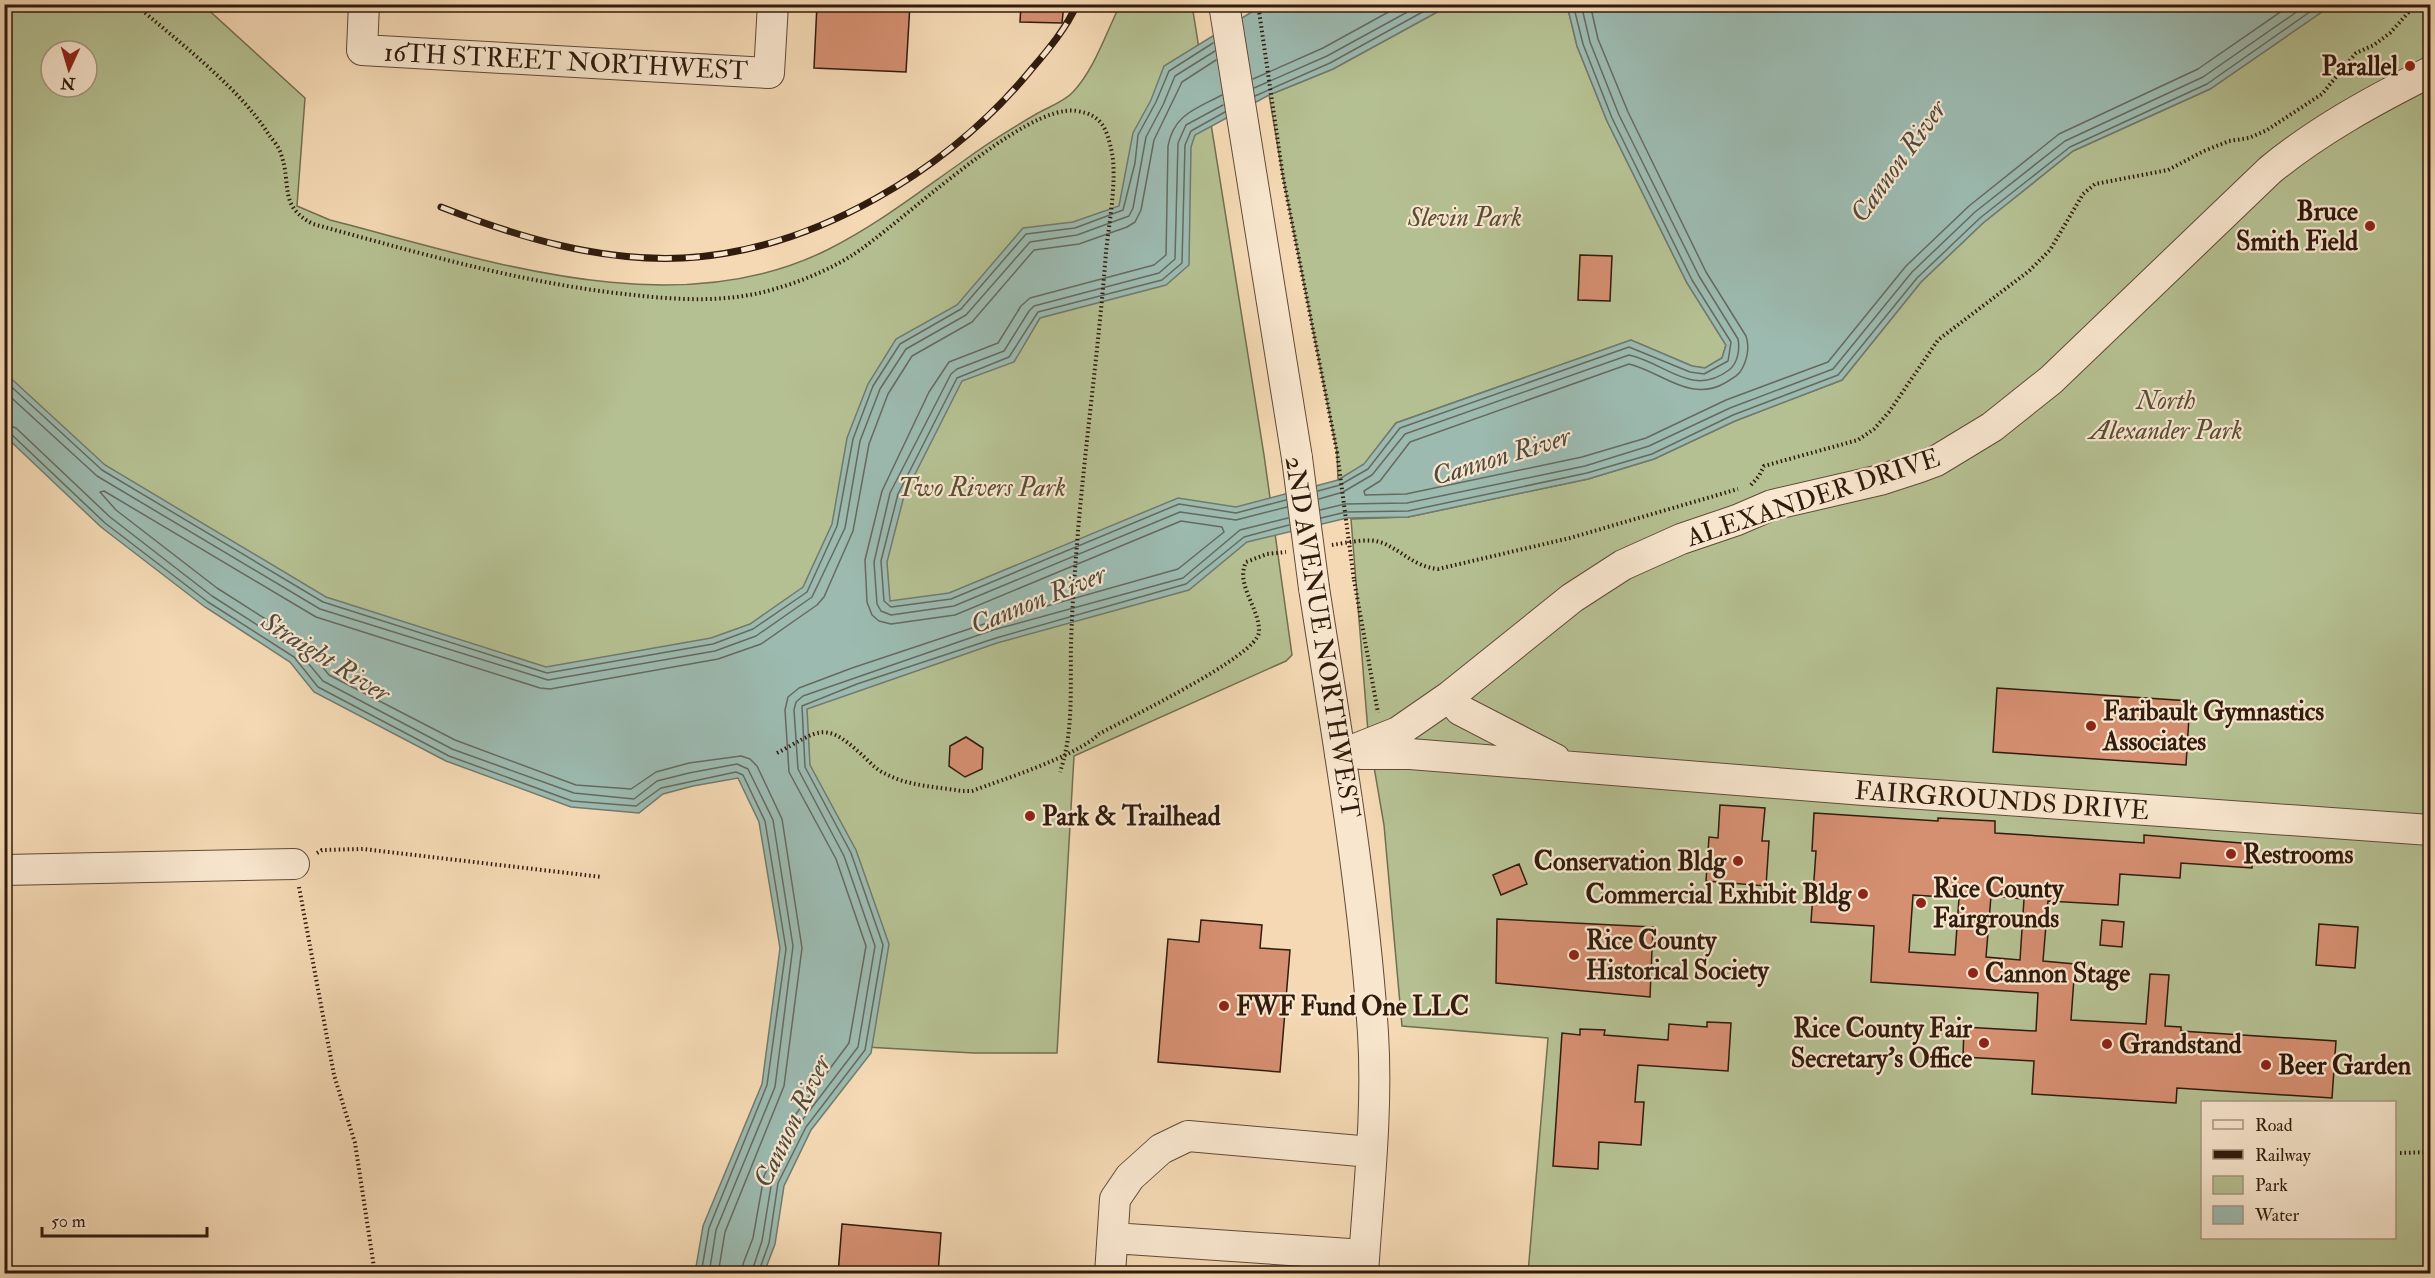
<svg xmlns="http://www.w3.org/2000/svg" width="2435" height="1278" viewBox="0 0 2435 1278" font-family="'IM FELL Double Pica',serif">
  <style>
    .green { fill: #b5c092; stroke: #726e50; stroke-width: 1.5; fill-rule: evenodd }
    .water { fill: #9cbab0; stroke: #717a6f; stroke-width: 1.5 }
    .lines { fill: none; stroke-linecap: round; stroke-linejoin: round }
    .shore { stroke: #666a5e; stroke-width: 1.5 }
    .building { fill: #d58f71; stroke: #301b0d; stroke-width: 1.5; fill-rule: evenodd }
    .minor-casing { stroke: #614a37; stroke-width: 32 }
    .path { stroke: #301b0d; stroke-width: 4; stroke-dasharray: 1.5 3; stroke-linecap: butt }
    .minor { stroke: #f8e6ce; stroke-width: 30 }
    .rail-casing { stroke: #301b0d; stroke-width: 7 }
    .rail { stroke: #f8e6ce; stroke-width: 4.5; stroke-dasharray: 14; stroke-linecap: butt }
    .minor-bridge-casing { stroke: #614a37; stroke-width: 32; stroke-linecap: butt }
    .path-bridge { stroke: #301b0d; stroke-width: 4; stroke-dasharray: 1.5 3; stroke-linecap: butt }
    .minor-bridge { stroke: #f8e6ce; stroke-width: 30 }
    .poi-dot { fill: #8f2418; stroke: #f8e6ce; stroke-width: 2 }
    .labels { text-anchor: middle; stroke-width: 4.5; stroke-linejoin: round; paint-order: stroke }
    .street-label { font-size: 26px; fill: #301b0d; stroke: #f8e6ce }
    .poi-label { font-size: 26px; font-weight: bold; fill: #301b0d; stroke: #f8e6ce; text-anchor: start }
    .park-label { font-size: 26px; font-style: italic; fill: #584d35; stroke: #f8e6ce }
    .water-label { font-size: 27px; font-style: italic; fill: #504b3e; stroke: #f8e6ce }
  </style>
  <rect width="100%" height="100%" fill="#f4d9b4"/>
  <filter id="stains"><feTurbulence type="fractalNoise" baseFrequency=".00333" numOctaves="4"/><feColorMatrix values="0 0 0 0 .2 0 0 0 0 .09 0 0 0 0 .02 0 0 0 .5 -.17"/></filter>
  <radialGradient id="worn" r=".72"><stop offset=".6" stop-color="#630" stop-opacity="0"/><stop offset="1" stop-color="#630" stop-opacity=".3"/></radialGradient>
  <path class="green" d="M5,5H203L305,98L297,206L330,220C486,260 675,327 829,249C877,225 919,192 962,162C986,144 1012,128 1038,113C1049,107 1065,101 1073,92C1095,68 1106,33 1120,5H1192L1264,455L1292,655L1286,661L1074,756L1057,1053H974L829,1045L747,719L551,744L5,405ZM51,51H87V87H51Z
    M1450,5H1567L1577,46L1607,121L1687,283L1726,345L1722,358L1705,368L1692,366L1631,340L1396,423L1364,465L1338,480L1337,452L1283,177L1269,95L1333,69Z
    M2332,5H2430V1273H1528L1548,1038L1402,1026L1384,825L1368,732L1351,519L1408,517L1588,479L1654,459L1735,421L1842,380L1921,282L1983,223L2073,151L2210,89ZM2202,1102H2394V1238H2202Z"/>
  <path class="water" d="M1263,5H1450L1333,69L1269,95L1195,135L1191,147L1189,265L1166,285L1040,318L1014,362L962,381L904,496L887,562L890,601L949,593L1178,498L1236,507L1338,480L1364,464L1396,423L1631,340L1692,366L1705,368L1722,358L1726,345L1687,283L1607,121L1577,46L1567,5H2332L2210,89L2073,151L1983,223L1921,282L1842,380L1735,421L1654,459L1588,479L1408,517L1347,518L1247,542L1189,590L997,643L807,709L810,765L856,850L889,944L871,1053L811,1130L784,1186L775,1244L764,1273H695L703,1226L762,1084L780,948L759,822L738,778L693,786L663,794L639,813L571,807L446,761L314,692L290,662L205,607L101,527L5,436L4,372L105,465L326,597L546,667L711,638L750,624L803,587L832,524L847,438L868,384L896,339L957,305L1023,228L1073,222L1119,206L1133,133L1151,100L1164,66Z"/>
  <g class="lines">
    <path class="shore" d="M1590,4L1598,39L1628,112L1706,272L1746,336C1750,347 1747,362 1740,372C1736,377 1731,379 1725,383C1690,403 1662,372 1629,364L1410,442L1380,481L1364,491L1365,495L1406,494L1582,457L1646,438L1726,400L1828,362L1906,266L1969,206L2059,134L2198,69L2292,4
      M1253,79L1323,48L1403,4
      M1254,88L1327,56L1422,4
      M1255,96L1330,63L1437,4
      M1223,105L1186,125L1178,143L1175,259L1159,273L1034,306L1029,311L1004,351L957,369L951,374L890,493L874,562L877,604L881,611L891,615L954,606L1180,512L1236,520L1287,507
      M1225,112L1191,131L1185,145L1182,263L1162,280L1038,312L1009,357L957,378L898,494L881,561L884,601L891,607L951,599L1179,504L1236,513L1286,500
      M4,380L102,470L323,602L547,673L713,644L753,629L807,592L837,526L853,439L873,386L900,344L961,309L1026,234L1075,228L1123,210L1135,163L1138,135L1156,102L1169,71L1213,43
      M4,391L97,476L320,609L548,680L715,651L756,636L812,597L845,528L860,441L880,389L906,349L966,315L1030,242L1077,235L1129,216L1133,208L1146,137L1163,105L1175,76L1215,51
      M4,424L16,428L110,517L212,596L298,651L323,681L452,749L574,793L634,799L657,781L689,773L737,764L748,769L773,820L793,946L775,1087L716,1230L709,1274
      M4,432L11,434L105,523L208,602L294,657L318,687L449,756L572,801L636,806L661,788L736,772L743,775L765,821L786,949L767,1085L709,1228L701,1274
      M1318,491L1340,485L1368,469L1400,428L1629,347L1690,372L1704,374L1728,361L1731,342L1692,280L1612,118L1583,44L1573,4
      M1319,499L1343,492L1372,475L1405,434L1629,355C1666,363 1692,398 1729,370C1738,363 1740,349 1738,339L1699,276L1619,115L1590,42L1581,4
      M1320,510L1345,504L1407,503L1585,466L1649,446L1730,408L1833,369L1912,272L1975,212L2065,141L2203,77L2308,4
      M1321,518L1346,512L1408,511L1587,473L1652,454L1733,415L1838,375L1917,278L1980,218L2070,147L2207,84L2321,4
      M718,1274L725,1232L784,1086L802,948L782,819L757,766L750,759L741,756L689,763L656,772L631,789L576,785L455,740L329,675L303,643L217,588L116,510L100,492L104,491L316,617L540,688L550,689L718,659L761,644L817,605L824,597L853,531L869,444L888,394L912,356L972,322L1034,250L1079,244L1127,227L1135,222L1141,210L1154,140L1182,82L1216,60
      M742,1274L743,1264L753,1238L764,1176L793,1118L849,1043L866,946L836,859L789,772L785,710L788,697L799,688L852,668L990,622L1178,569L1224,532L1222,527L1181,521L955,615L891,624L879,621L872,615L867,602L865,560L882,491L929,392L949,362L998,343L1021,306L1030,298L1154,265L1166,255L1168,146C1174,114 1196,109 1222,95
      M751,1274L762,1241L772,1180L800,1123L858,1047L875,946L844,856L798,769L794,710L796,702L803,696L993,630L1183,578L1240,530L1288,518
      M758,1274L769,1243L778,1183L806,1127L865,1050L883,945L851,853L805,767L802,706L857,684L996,638L1186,584L1244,537L1289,525"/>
  </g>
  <path class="building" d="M817,4H910L906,72L814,68Z
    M1021,4H1064L1062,23L1020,22Z
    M1580,255L1612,256L1610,301L1578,300Z
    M1997,688L2190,701L2186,765L1993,752Z
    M966,737L983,748L982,769L965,777L949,766L950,746Z
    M1720,805L1765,808L1762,841H1769L1766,886L1706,881L1709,837L1718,838Z
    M1814,813L1938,821V818L1995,821V833L2144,843V835L2253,844L2252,868L2181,863L2180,878L2120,874L2118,905L2048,901L2043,961L2075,964L2071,1020L2146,1024L2150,974L2169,975L2165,1026L2181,1027V1031L2336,1041L2332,1098L2177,1088L2176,1103L2032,1094L2034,1061L1963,1057L1964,1027L2036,1031L2038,993L1871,982L1874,926L1811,922L1816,851H1812ZM1913,895L1959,898L1955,955L1909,952ZM1991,896L2024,899L2020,960L1986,957Z
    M1519,864L1527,884L1501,895L1493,875Z
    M1497,919L1653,927L1650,997L1496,983Z
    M1201,920L1262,925L1260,948L1290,950L1280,1072L1158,1062L1168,939L1199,942Z
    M2102,920L2124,922L2122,947L2100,945Z
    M2319,924L2358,927L2355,968L2316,965Z
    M1707,1022L1731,1023L1728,1071L1638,1065L1635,1102H1644L1641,1145L1599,1142L1598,1169L1553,1166L1562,1033L1580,1035V1029L1605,1030L1604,1035L1668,1040L1669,1024L1707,1027Z
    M842,1224L941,1233L938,1274H838Z"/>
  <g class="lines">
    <g class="minor-casing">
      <path id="minor" d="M364,4L362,50L769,73L773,4
        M1224,4L1297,458
        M1314,588C1337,736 1363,883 1373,1033C1378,1113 1368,1194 1363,1274
        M1450,696L1460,710L1555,759
        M1361,754H1410L1864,790L2430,830
        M1340,755L1398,732L1450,696L1572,598L1623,565L1681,539L1737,520L1772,505L1880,480L1920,467L1936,461L1992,427L2051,380L2270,170C2319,130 2374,100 2430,72
        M4,870L294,864
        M1113,1238L1364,1255
        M1110,1274L1115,1199L1130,1177L1161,1149L1188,1136L1371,1152"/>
    </g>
    <path class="path" d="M135,4C177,41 240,88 269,135C273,140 279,147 281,154C292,185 278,206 313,224C415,252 518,282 624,294C676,300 731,304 781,287C805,280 830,269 851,256C899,226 1025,102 1077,111C1103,115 1107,130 1112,153C1117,180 1109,224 1106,252C1099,345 1086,438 1078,531C1075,569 1072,607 1071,645C1070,688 1074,731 1060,772
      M1258,4L1283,177L1337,452
      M1751,485L1759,476L1764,466L1858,440L1874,429L1889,412L1938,340L2029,271L2050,250L2083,194L2095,184L2168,170L2204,151L2229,141L2249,138L2267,130L2322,94L2356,53L2374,45L2390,33L2416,4
      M1332,545C1347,543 1368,537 1383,543C1404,552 1413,566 1438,569L1570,538L1738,489
      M1354,580L1378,713
      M777,753C818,732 823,719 861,754C869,761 876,770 886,774C908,786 938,787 962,791H972C1004,779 1077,756 1099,734C1124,720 1258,656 1259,632C1260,608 1235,585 1246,562L1267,554L1286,552
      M317,853L322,850L363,849L602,877
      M299,887L334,1075L355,1143L375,1274
      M2400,1153L2430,1152"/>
    <use href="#minor" class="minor"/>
    <g class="rail-casing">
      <path id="rail" d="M441,207C518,237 599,262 683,258C814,251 948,170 1030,71C1047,51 1066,29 1077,4"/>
    </g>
    <use href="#rail" class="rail"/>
    <g class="minor-bridge-casing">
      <path id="minor-bridge" d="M1297,458L1314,588"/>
    </g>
    <path class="path-bridge" d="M1337,452L1354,580"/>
    <use href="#minor-bridge" class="minor-bridge"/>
  </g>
  <g class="poi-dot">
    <circle cx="2410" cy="66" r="6"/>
    <circle cx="2370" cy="226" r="6"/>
    <circle cx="2091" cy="726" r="6"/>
    <circle cx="1030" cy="816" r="6"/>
    <circle cx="2231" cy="854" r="6"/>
    <circle cx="1738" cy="861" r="6"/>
    <circle cx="1863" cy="894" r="6"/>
    <circle cx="1921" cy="903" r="6"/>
    <circle cx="1574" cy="955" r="6"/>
    <circle cx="1973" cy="973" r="6"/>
    <circle cx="1224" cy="1006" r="6"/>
    <circle cx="1984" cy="1043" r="6"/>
    <circle cx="2107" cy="1044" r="6"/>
    <circle cx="2266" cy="1065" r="6"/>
  </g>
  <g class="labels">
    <g class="street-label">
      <text transform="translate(566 61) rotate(3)" y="9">16TH STREET NORTHWEST</text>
      <text transform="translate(1813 497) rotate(-18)" y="9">ALEXANDER DRIVE</text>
      <text transform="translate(1323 637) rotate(81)" y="9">2ND AVENUE NORTHWEST</text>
      <text transform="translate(2002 800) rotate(4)" y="9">FAIRGROUNDS DRIVE</text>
    </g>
    <g class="poi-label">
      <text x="2398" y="75" text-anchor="end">Parallel</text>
      <text x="2358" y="220" text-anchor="end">Bruce<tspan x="2358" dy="30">Smith Field</tspan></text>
      <text x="2103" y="720">Faribault Gymnastics<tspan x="2103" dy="30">Associates</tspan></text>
      <text x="1042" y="825">Park &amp; Trailhead</text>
      <text x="2243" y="863">Restrooms</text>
      <text x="1726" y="870" text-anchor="end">Conservation Bldg</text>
      <text x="1933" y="897">Rice County<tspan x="1933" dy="30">Fairgrounds</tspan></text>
      <text x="1851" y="903" text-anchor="end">Commercial Exhibit Bldg</text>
      <text x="1586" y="949">Rice County<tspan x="1586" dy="30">Historical Society</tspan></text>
      <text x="1985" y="982">Cannon Stage</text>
      <text x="1236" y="1015">FWF Fund One LLC</text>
      <text x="1972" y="1037" text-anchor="end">Rice County Fair<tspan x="1972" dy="30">Secretary's Office</tspan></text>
      <text x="2119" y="1053">Grandstand</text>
      <text x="2278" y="1074">Beer Garden</text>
    </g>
    <g class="park-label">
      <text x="1465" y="226">Slevin Park</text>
      <text x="2166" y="409">North<tspan x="2166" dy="30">Alexander Park</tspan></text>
      <text x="982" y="496">Two Rivers Park</text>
    </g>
    <g class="water-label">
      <text transform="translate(1898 161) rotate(-54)" y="9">Cannon River</text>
      <text transform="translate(1501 456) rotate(-17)" y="9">Cannon River</text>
      <text transform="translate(1038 599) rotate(-22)" y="9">Cannon River</text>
      <text transform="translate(326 657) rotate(32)" y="9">Straight River</text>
      <text transform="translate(792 1121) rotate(-64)" y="9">Cannon River</text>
    </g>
  </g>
  <rect width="2435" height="1278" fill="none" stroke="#f4d9b4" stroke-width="24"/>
  <rect x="6" y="6" width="2423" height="1266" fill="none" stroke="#301b0d" stroke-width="3"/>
  <rect x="12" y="12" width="2411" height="1254" fill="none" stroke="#301b0d" stroke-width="1.5"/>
  <rect x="2201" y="1101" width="195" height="138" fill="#f8e6ce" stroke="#a89581" stroke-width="1.5"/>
  <rect x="2213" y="1120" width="30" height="9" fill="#f8e6ce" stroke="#a89581" stroke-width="1.5"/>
  <text x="2255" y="1131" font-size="18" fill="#301b0d">Road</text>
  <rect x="2213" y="1150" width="30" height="9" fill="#301b0d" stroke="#a89581" stroke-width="1.5"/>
  <text x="2255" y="1161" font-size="18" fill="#301b0d">Railway</text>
  <rect x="2213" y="1176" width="30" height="18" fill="#b5c092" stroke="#a89581" stroke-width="1.5"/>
  <text x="2255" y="1191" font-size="18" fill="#301b0d">Park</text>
  <rect x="2213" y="1206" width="30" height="18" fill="#9cbab0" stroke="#a89581" stroke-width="1.5"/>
  <text x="2255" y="1221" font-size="18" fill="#301b0d">Water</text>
  <g transform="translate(69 69) rotate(184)"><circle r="28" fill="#f8e6ce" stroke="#a89581" stroke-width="1.5"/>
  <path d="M0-4.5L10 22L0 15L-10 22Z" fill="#8f2418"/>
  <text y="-9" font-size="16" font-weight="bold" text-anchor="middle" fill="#301b0d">N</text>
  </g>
  <path d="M42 1227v9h165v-9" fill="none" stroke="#301b0d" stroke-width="3"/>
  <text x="51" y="1227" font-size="18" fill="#301b0d" stroke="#f8e6ce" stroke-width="4.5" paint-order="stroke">50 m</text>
  <rect width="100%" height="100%" filter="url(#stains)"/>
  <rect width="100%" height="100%" fill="url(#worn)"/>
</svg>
